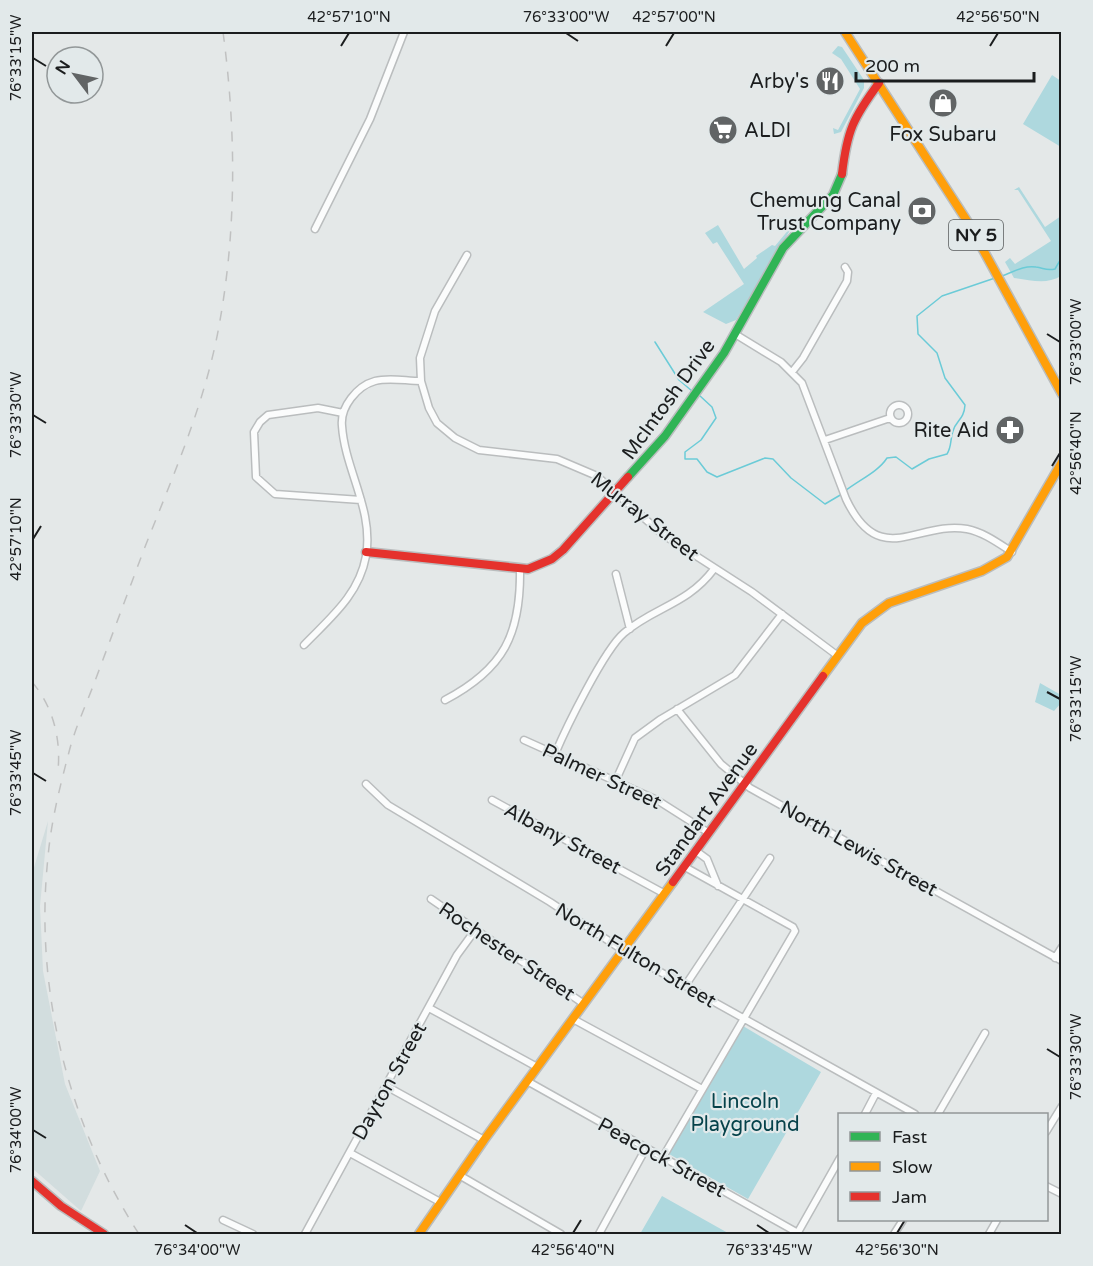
<svg xmlns="http://www.w3.org/2000/svg" width="1093" height="1266" viewBox="0 0 1093 1266" font-family="'Varela Round',sans-serif">
  <style>
    .built { fill: #d2ddde }
    .green { fill: #aed8de }
    .lines { fill: none; stroke-linecap: round; stroke-linejoin: round }
    .stream { stroke: #6bcbd7; stroke-width: 1.5 }
    .street-casing { stroke: #babdbe; stroke-width: 9 }
    .fast-casing { stroke: #babdbe; stroke-width: 11 }
    .slow-casing { stroke: #babdbe; stroke-width: 11 }
    .jam-casing { stroke: #babdbe; stroke-width: 11 }
    .street { stroke: #fbfcfc; stroke-width: 6 }
    .fast { stroke: #30b455; stroke-width: 8 }
    .slow { stroke: #ff9f0a; stroke-width: 8 }
    .jam { stroke: #e5322d; stroke-width: 8 }
    .rail { stroke: #c0c1c1; stroke-width: 1.5; stroke-dasharray: 10 10; stroke-linecap: butt }
    .ticks { fill: none; stroke: #1b1d1e; stroke-width: 2 }
    .labels { text-anchor: middle; stroke-width: 4.5; stroke-linejoin: round; paint-order: stroke }
    .shield { fill: #e2e9ea; stroke: #575a5b; stroke-width: 1.5 }
    .shield-label { font-size: 18px; font-weight: bold; fill: #1b1d1e }
    .poi-label { font-size: 20px; fill: #1b1d1e; stroke: #e2e9ea; text-anchor: end }
    .street-label { font-size: 20px; fill: #1b1d1e; stroke: #e2e9ea }
    .park-label { font-size: 20px; fill: #05424a; stroke: #e2e9ea }
    .neatline { fill: none; stroke: #1b1d1e; stroke-width: 2 }
    .ticks-label { font-size: 15px; text-anchor: middle; fill: #1b1d1e }
  </style>
  <rect width="100%" height="100%" fill="#e4e8e8"/>
  <path class="built" d="M48,821L40,906L43,971L65,1084L100,1171L81,1211L32,1168V874Z"/>
  <path class="green" d="M838,46L842,47L864,80V88L841,132L834,134L833,128L838,130L860,89L841,59L832,53Z
    M1052,75L1061,81V147L1023,124Z
    M1019,187L1045,227L1061,216V276C1046,285 1031,280 1014,278L1005,262L1010,258L1015,264L1051,241L1018,190H1014Z
    M795,222L736,320L726,324L703,312L744,284L717,242L713,244L705,233L718,225L744,269L757,258L756,256L772,245L775,246Z
    M1040,683L1061,695V703L1054,711L1035,702Z
    M743,1026L821,1072L748,1199L669,1154Z
    M662,1196L728,1233L727,1234H640Z"/>
  <g class="lines">
    <path class="stream" d="M1002,276C1013,272 1024,265 1036,267C1044,268 1046,271 1055,269L1062,257
      M655,342L679,380L692,391
      M699,395L712,407L716,418L701,440L685,452V459H697L707,472L717,477L765,458L773,459L791,478L825,504L842,494
      M845,491C859,480 878,472 887,458L896,457L912,469L929,459L947,454C952,446 950,439 953,431C956,420 964,420 965,405L945,378L937,353L918,334L917,316L942,296L995,278"/>
    <g class="street-casing">
      <path id="street" d="M315,229L370,119L404,32
        M467,255L435,311L420,358L421,381L429,408L437,423L455,438L479,450L557,459L597,476L662,534L752,592L838,656
        M735,334L781,362L802,383L846,499C880,571 918,520 967,529C983,532 998,543 1012,552
        M792,372L803,358L847,281L848,272L845,267
        M890 414a9 9 0 1 1 18 0a9 9 0 1 1-18 0Z
        M343,413L318,408L268,415L260,422L254,432L256,477L275,494L361,500
        M825,440L890,418
        M616,574L630,629
        M304,645C330,618 359,595 366,556C374,510 345,470 342,426C340,407 357,386 375,381C389,377 406,381 421,381
        M445,700C504,669 521,634 520,569
        M677,709L721,764L750,788L1062,961
        M524,740L657,800L709,833
        M555,754C566,728 604,650 624,633C654,607 687,605 714,569
        M615,782L635,738L661,719L735,675L782,614
        M366,784L388,805L550,902L630,955L915,1114
        M492,800L665,894
        M696,851L707,859L718,886
        M431,899L584,1004
        M1055,958L1062,947
        M685,986L770,858
        M429,1008L537,1067
        M573,1019L702,1089
        M527,1081L798,1233
        M386,1086L484,1140
        M865,1114L876,1093
        M938,1114L985,1033
        M1046,1132L1062,1106
        M350,1153L440,1202
        M663,1157L795,931L793,927L685,867
        M459,1175L561,1234
        M1046,1186L1062,1194
        M223,1220L253,1234
        M305,1234L457,955L476,929
        M599,1234L646,1148
        M797,1234L840,1158
        M894,1234L903,1220
        M989,1234L997,1220"/>
    </g>
    <g class="fast-casing">
      <path id="fast" d="M628,477L665,436L724,353L783,248L833,195L842,174"/>
    </g>
    <g class="slow-casing">
      <path id="slow" d="M845,32L969,224L1062,394
        M823,676L862,623L889,603L982,571L1007,557L1062,462
        M419,1234L484,1140L673,882"/>
    </g>
    <g class="jam-casing">
      <path id="jam" d="M842,174C847,131 853,118 879,83
        M366,552L528,569L552,559L563,550L628,477
        M673,882L823,676
        M32,1181L61,1206L104,1234"/>
    </g>
    <use href="#street" class="street"/>
    <use href="#fast" class="fast"/>
    <use href="#slow" class="slow"/>
    <use href="#jam" class="jam"/>
    <path class="rail" d="M32,682C53,706 61,739 58,770
      M139,1234C68,1125 34,988 48,857C51,822 60,786 69,752C75,728 86,705 95,681C111,638 127,595 143,552C172,478 205,404 219,326C237,228 236,129 223,32"/>
  </g>
  <path class="ticks" d="M566,33L578,41M341,46L349,33M666,46L674,33M990,46L998,33M33,58L46,66M1047,334L1060,342M33,415L46,423M1052,466L1060,453M33,539L41,526M1047,692L1060,699M33,773L46,781M1047,1049L1060,1057M33,1130L46,1138M185,1225L197,1233M757,1225L769,1233M573,1233L581,1220M897,1233L905,1220"/>
  <defs>
    <g id="restaurant-disc" transform="scale(1.5)"><circle r="9.5" fill="#616465" stroke="#e2e9ea"/><path d="M-5-6h1v4h1v-4h1v4h1v-4h1v5L-1.5 .5V6h-2V.5L-5-1ZM5-6V6H3V1.5H1.5Q1.5-4 5-6Z" fill="#fff"/></g>
    <g id="shop-disc" transform="scale(1.5)"><circle r="9.5" fill="#616465" stroke="#e2e9ea"/><path d="M-5-2.5h2.3a2.7 3.5 0 0 1 5.4 0H5L5.5 6h-11ZM-1.5-2.5h3a1.5 2.3 0 0 0-3 0Z" fill="#fff"/></g>
    <g id="supermarket-disc" transform="scale(1.5)"><circle r="9.5" fill="#616465" stroke="#e2e9ea"/><path d="M-6-5.5h2.5l.6 2H6L4.5 2H-2.5L-4.4-4H-6ZM-1.5 3.2a1.3 1.3 0 1 0 .1 0ZM3 3.2a1.3 1.3 0 1 0 .1 0Z" fill="#fff"/></g>
    <g id="bank-disc" transform="scale(1.5)"><circle r="9.5" fill="#616465" stroke="#e2e9ea"/><path d="M-6-4H6V4H-6ZM0-2.3a2.3 2.3 0 1 0 0 4.6a2.3 2.3 0 1 0 0-4.6Z" fill="#fff"/></g>
    <g id="pharmacy-disc" transform="scale(1.5)"><circle r="9.5" fill="#616465" stroke="#e2e9ea"/><path d="M-2-6h4v4h4v4h-4v4h-4v-4h-4v-4h4Z" fill="#fff"/></g>
  </defs>
  <g fill-rule="evenodd">
    <use href="#restaurant-disc" x="830" y="81"/>
    <use href="#shop-disc" x="943" y="103"/>
    <use href="#supermarket-disc" x="723" y="130"/>
    <use href="#bank-disc" x="922" y="211"/>
    <use href="#pharmacy-disc" x="1010" y="430"/>
  </g>
  <g class="labels">
    <rect class="shield" x="949" y="220" width="54" height="30" rx="4.5"/>
    <g class="shield-label">
      <text x="976" y="241">NY 5</text>
    </g>
    <g class="poi-label">
      <text x="809" y="88">Arby's</text>
      <text x="744" y="137" text-anchor="start">ALDI</text>
      <text x="943" y="141" text-anchor="middle">Fox Subaru</text>
      <text x="901" y="207">Chemung Canal<tspan x="901" dy="23">Trust Company</tspan></text>
      <text x="989" y="437">Rite Aid</text>
    </g>
    <g class="street-label">
      <text transform="translate(668 399) rotate(-54)" y="7">McIntosh Drive</text>
      <text transform="translate(645 516) rotate(38)" y="7">Murray Street</text>
      <text transform="translate(602 776) rotate(25)" y="7">Palmer Street</text>
      <text transform="translate(706 809) rotate(-54)" y="7">Standart Avenue</text>
      <text transform="translate(563 838) rotate(28)" y="7">Albany Street</text>
      <text transform="translate(859 848) rotate(29)" y="7">North Lewis Street</text>
      <text transform="translate(507 951) rotate(34)" y="7">Rochester Street</text>
      <text transform="translate(636 955) rotate(31)" y="7">North Fulton Street</text>
      <text transform="translate(389 1081) rotate(-61)" y="7">Dayton Street</text>
      <text transform="translate(662 1157) rotate(29)" y="7">Peacock Street</text>
    </g>
    <g class="park-label">
      <text x="745" y="1108">Lincoln<tspan x="745" dy="23">Playground</tspan></text>
    </g>
  </g>
  <rect width="1093" height="1266" fill="none" stroke="#e2e9ea" stroke-width="66"/>
  <rect x="838" y="1113" width="210" height="108" fill="#e2e9ea" stroke="#929798" stroke-width="1.5"/>
  <rect x="850" y="1132" width="30" height="9" fill="#30b455" stroke="#929798" stroke-width="1.5"/>
  <text x="892" y="1143" font-size="18" fill="#1b1d1e">Fast</text>
  <rect x="850" y="1162" width="30" height="9" fill="#ff9f0a" stroke="#929798" stroke-width="1.5"/>
  <text x="892" y="1173" font-size="18" fill="#1b1d1e">Slow</text>
  <rect x="850" y="1192" width="30" height="9" fill="#e5322d" stroke="#929798" stroke-width="1.5"/>
  <text x="892" y="1203" font-size="18" fill="#1b1d1e">Jam</text>
  <g transform="translate(75 75) rotate(302)"><circle r="28" fill="#e2e9ea" stroke="#929798" stroke-width="1.5"/>
  <path d="M0-4.5L10 22L0 15L-10 22Z" fill="#616465"/>
  <text y="-9" font-size="16" font-weight="bold" text-anchor="middle" fill="#1b1d1e">N</text>
  </g>
  <path d="M856 72v9h178v-9" fill="none" stroke="#1b1d1e" stroke-width="3"/>
  <text x="865" y="72" font-size="18" fill="#1b1d1e" stroke="#e2e9ea" stroke-width="4.5" paint-order="stroke">200 m</text>
  <rect x="33" y="33" width="1027" height="1200" class="neatline"/>
  <g class="ticks-label">
    <text x="349" y="22">42°57'10"N</text>
    <text x="566" y="22">76°33'00"W</text>
    <text x="674" y="22">42°57'00"N</text>
    <text x="998" y="22">42°56'50"N</text>
    <text transform="translate(16 58) rotate(-90)" y="5">76°33'15"W</text>
    <text transform="translate(1076 342) rotate(-90)" y="5">76°33'00"W</text>
    <text transform="translate(16 415) rotate(-90)" y="5">76°33'30"W</text>
    <text transform="translate(1076 453) rotate(-90)" y="5">42°56'40"N</text>
    <text transform="translate(16 539) rotate(-90)" y="5">42°57'10"N</text>
    <text transform="translate(1076 699) rotate(-90)" y="5">76°33'15"W</text>
    <text transform="translate(16 773) rotate(-90)" y="5">76°33'45"W</text>
    <text transform="translate(1076 1057) rotate(-90)" y="5">76°33'30"W</text>
    <text transform="translate(16 1130) rotate(-90)" y="5">76°34'00"W</text>
    <text x="197" y="1255">76°34'00"W</text>
    <text x="573" y="1255">42°56'40"N</text>
    <text x="769" y="1255">76°33'45"W</text>
    <text x="897" y="1255">42°56'30"N</text>
  </g>
</svg>
